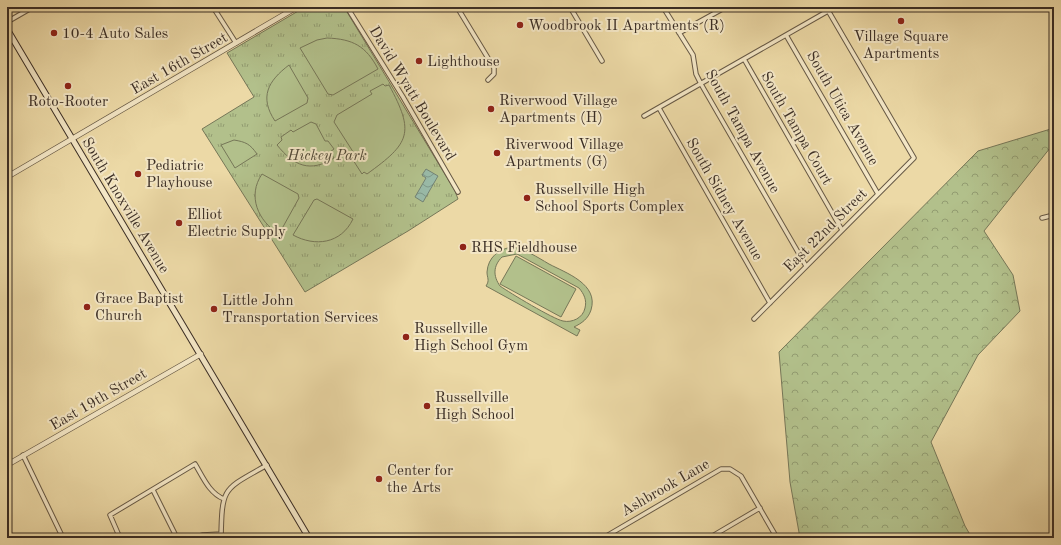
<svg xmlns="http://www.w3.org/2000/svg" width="1061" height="545" viewBox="0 0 1061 545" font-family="'Old Standard TT',serif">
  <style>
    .grass { fill: url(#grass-tufts); stroke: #767758 }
    .forest { fill: url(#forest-crowns); stroke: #767758 }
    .garden { fill: #b2c08b; stroke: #767758; fill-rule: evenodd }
    .water { fill: url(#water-waves); stroke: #738274 }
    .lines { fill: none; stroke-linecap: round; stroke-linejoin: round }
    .minor-casing { stroke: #675945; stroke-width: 5.5 }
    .tertiary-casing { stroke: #675945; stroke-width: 6 }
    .secondary-casing { stroke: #3b2e25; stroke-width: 7 }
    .minor { stroke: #f3e6c5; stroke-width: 3.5 }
    .tertiary { stroke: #f3e6c5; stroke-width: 4.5 }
    .secondary { stroke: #f3e6c5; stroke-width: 5 }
    .poi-dot { fill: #8f2418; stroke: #f3e6c5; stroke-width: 1.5 }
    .labels { text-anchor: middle; stroke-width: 4; stroke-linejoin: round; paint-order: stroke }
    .poi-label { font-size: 15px; fill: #3b2e25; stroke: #f3e6c5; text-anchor: start }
    .street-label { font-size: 15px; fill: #3b2e25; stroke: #f3e6c5 }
    .park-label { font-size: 15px; font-style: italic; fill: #534b39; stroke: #f3e6c5 }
  </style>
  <defs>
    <pattern id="grass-tufts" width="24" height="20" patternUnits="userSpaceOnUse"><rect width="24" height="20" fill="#b2c08b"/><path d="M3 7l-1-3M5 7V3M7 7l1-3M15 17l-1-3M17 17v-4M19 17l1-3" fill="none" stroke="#929c71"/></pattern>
    <pattern id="forest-crowns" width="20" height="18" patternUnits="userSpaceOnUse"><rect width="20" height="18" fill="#b2c08b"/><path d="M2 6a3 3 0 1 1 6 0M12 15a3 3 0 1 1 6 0" fill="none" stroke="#929c71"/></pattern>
    <pattern id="water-waves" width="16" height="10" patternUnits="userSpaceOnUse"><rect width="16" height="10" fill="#99baa8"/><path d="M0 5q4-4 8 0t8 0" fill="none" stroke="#7e9889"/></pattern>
  </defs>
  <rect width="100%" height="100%" fill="#ecd9a6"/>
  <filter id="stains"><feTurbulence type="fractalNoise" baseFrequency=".005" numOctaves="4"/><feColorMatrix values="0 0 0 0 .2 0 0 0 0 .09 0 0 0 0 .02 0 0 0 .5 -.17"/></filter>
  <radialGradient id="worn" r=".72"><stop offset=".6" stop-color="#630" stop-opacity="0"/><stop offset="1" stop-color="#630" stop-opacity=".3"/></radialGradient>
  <path class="grass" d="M305,7H344L455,191L458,199L408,231L305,292L202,129L254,97L227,53Z"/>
  <path class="forest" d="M1054,128V143L984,231L1013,275L1020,311L978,355L931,442L965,526L972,538H800L790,482L779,352L978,151Z"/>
  <path class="garden" d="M327,38C353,39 366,46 378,69L333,95L328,94L300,48L317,40Z
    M289,65L308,98L307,103L275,121C259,97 268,81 289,65Z
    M383,84L385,86L389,85C415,133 410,143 367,174L364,172L362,174L353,160L357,158L334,122L337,115L372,94L370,91Z
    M311,122L316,124L325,141H328L334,149L330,152L334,158C310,173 294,166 277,145L282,140L281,137L291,130L293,132Z
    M234,140C246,142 250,144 257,154L235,168L221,145Z
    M262,174L298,194L299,198L279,234C258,221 247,196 262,174Z
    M317,199L353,219C341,244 315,247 293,235L314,200Z
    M512,247C525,249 537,257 549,264C566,273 599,284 591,310C588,319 582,323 574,327L580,330L577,336L486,286C490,280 487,278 487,272C488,257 499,249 512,247ZM517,254L579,288C584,294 587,300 585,308C583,318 572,323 563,321C553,319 510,293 500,286C493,276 493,266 502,257Z
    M516,256L576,289L561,317L500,284Z"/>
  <path class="water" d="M426,169L438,176L423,202L415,197L426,178L422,175Z"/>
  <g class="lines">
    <g class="minor-casing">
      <path id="minor" d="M213,7L236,43
        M347,7L403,97L458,192
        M457,7L494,68V74L488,80
        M570,7L602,61
        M663,7L693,55L696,74L701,84L806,266
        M7,22L33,7
        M679,33L726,7
        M786,35L878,194
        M744,59L842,230
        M659,108L770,303
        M644,116L828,11
        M1042,218L1054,215
        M754,319L914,158L826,7
        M23,455L63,538
        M153,490L177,538
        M120,538L110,515L195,464C203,477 209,493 224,499
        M193,538L203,535L221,534
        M221,538C222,486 223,490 267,465
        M603,538L721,469H730L741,476L777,538
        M709,538L760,508"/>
    </g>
    <g class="tertiary-casing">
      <path id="tertiary" d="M7,177L297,7
        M7,465L201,354"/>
    </g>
    <g class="secondary-casing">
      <path id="secondary" d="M7,29L309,538"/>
    </g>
    <use href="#minor" class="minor"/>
    <use href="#tertiary" class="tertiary"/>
    <use href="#secondary" class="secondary"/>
  </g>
  <g class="poi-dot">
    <circle cx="901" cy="21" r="4"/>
    <circle cx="520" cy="25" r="4"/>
    <circle cx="54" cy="33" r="4"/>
    <circle cx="419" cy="61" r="4"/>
    <circle cx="68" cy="86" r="4"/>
    <circle cx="491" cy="109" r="4"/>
    <circle cx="497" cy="153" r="4"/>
    <circle cx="138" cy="174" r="4"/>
    <circle cx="527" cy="198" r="4"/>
    <circle cx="179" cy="223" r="4"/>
    <circle cx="463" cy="247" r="4"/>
    <circle cx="87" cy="307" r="4"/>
    <circle cx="214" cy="309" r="4"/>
    <circle cx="406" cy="337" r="4"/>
    <circle cx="427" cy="406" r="4"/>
    <circle cx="379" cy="479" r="4"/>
  </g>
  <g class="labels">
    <g class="poi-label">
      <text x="528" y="30">Woodbrook II Apartments (R)</text>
      <text x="62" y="38">10-4 Auto Sales</text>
      <text x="901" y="41" text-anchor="middle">Village Square<tspan x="901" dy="17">Apartments</tspan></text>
      <text x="427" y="66">Lighthouse</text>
      <text x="499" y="105">Riverwood Village<tspan x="499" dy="17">Apartments (H)</tspan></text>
      <text x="68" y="106" text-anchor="middle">Roto-Rooter</text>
      <text x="505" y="149">Riverwood Village<tspan x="505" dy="17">Apartments (G)</tspan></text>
      <text x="146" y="170">Pediatric<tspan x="146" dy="17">Playhouse</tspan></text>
      <text x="535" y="194">Russellville High<tspan x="535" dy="17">School Sports Complex</tspan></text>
      <text x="187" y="219">Elliot<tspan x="187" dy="17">Electric Supply</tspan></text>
      <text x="471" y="252">RHS Fieldhouse</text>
      <text x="95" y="303">Grace Baptist<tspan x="95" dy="17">Church</tspan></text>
      <text x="222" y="305">Little John<tspan x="222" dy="17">Transportation Services</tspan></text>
      <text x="414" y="333">Russellville<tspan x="414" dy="17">High School Gym</tspan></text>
      <text x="435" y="402">Russellville<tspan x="435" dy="17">High School</tspan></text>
      <text x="387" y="475">Center for<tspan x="387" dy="17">the Arts</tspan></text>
    </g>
    <g class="street-label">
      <text transform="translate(179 63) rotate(-30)" y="5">East 16th Street</text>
      <text transform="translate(413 93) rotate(59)" y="5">David Wyatt Boulevard</text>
      <text transform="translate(843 108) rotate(60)" y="5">South Utica Avenue</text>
      <text transform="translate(797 128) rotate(60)" y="5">South Tampa Court</text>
      <text transform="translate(743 131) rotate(61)" y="5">South Tampa Avenue</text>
      <text transform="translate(725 199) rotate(60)" y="5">South Sidney Avenue</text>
      <text transform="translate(126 205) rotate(59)" y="5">South Knoxville Avenue</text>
      <text transform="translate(825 230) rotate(-45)" y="5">East 22nd Street</text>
      <text transform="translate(98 399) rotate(-30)" y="5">East 19th Street</text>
      <text transform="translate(665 487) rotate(-30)" y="5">Ashbrook Lane</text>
    </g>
    <g class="park-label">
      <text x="327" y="160">Hickey Park</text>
    </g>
  </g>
  <rect width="1061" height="545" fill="none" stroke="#ecd9a6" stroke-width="24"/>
  <rect x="8" y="8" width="1045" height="529" fill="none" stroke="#3b2e25" stroke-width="2"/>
  <rect x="12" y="12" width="1037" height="521" fill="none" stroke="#3b2e25"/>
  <rect width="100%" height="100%" filter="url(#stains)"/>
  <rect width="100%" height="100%" fill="url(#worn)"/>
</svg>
